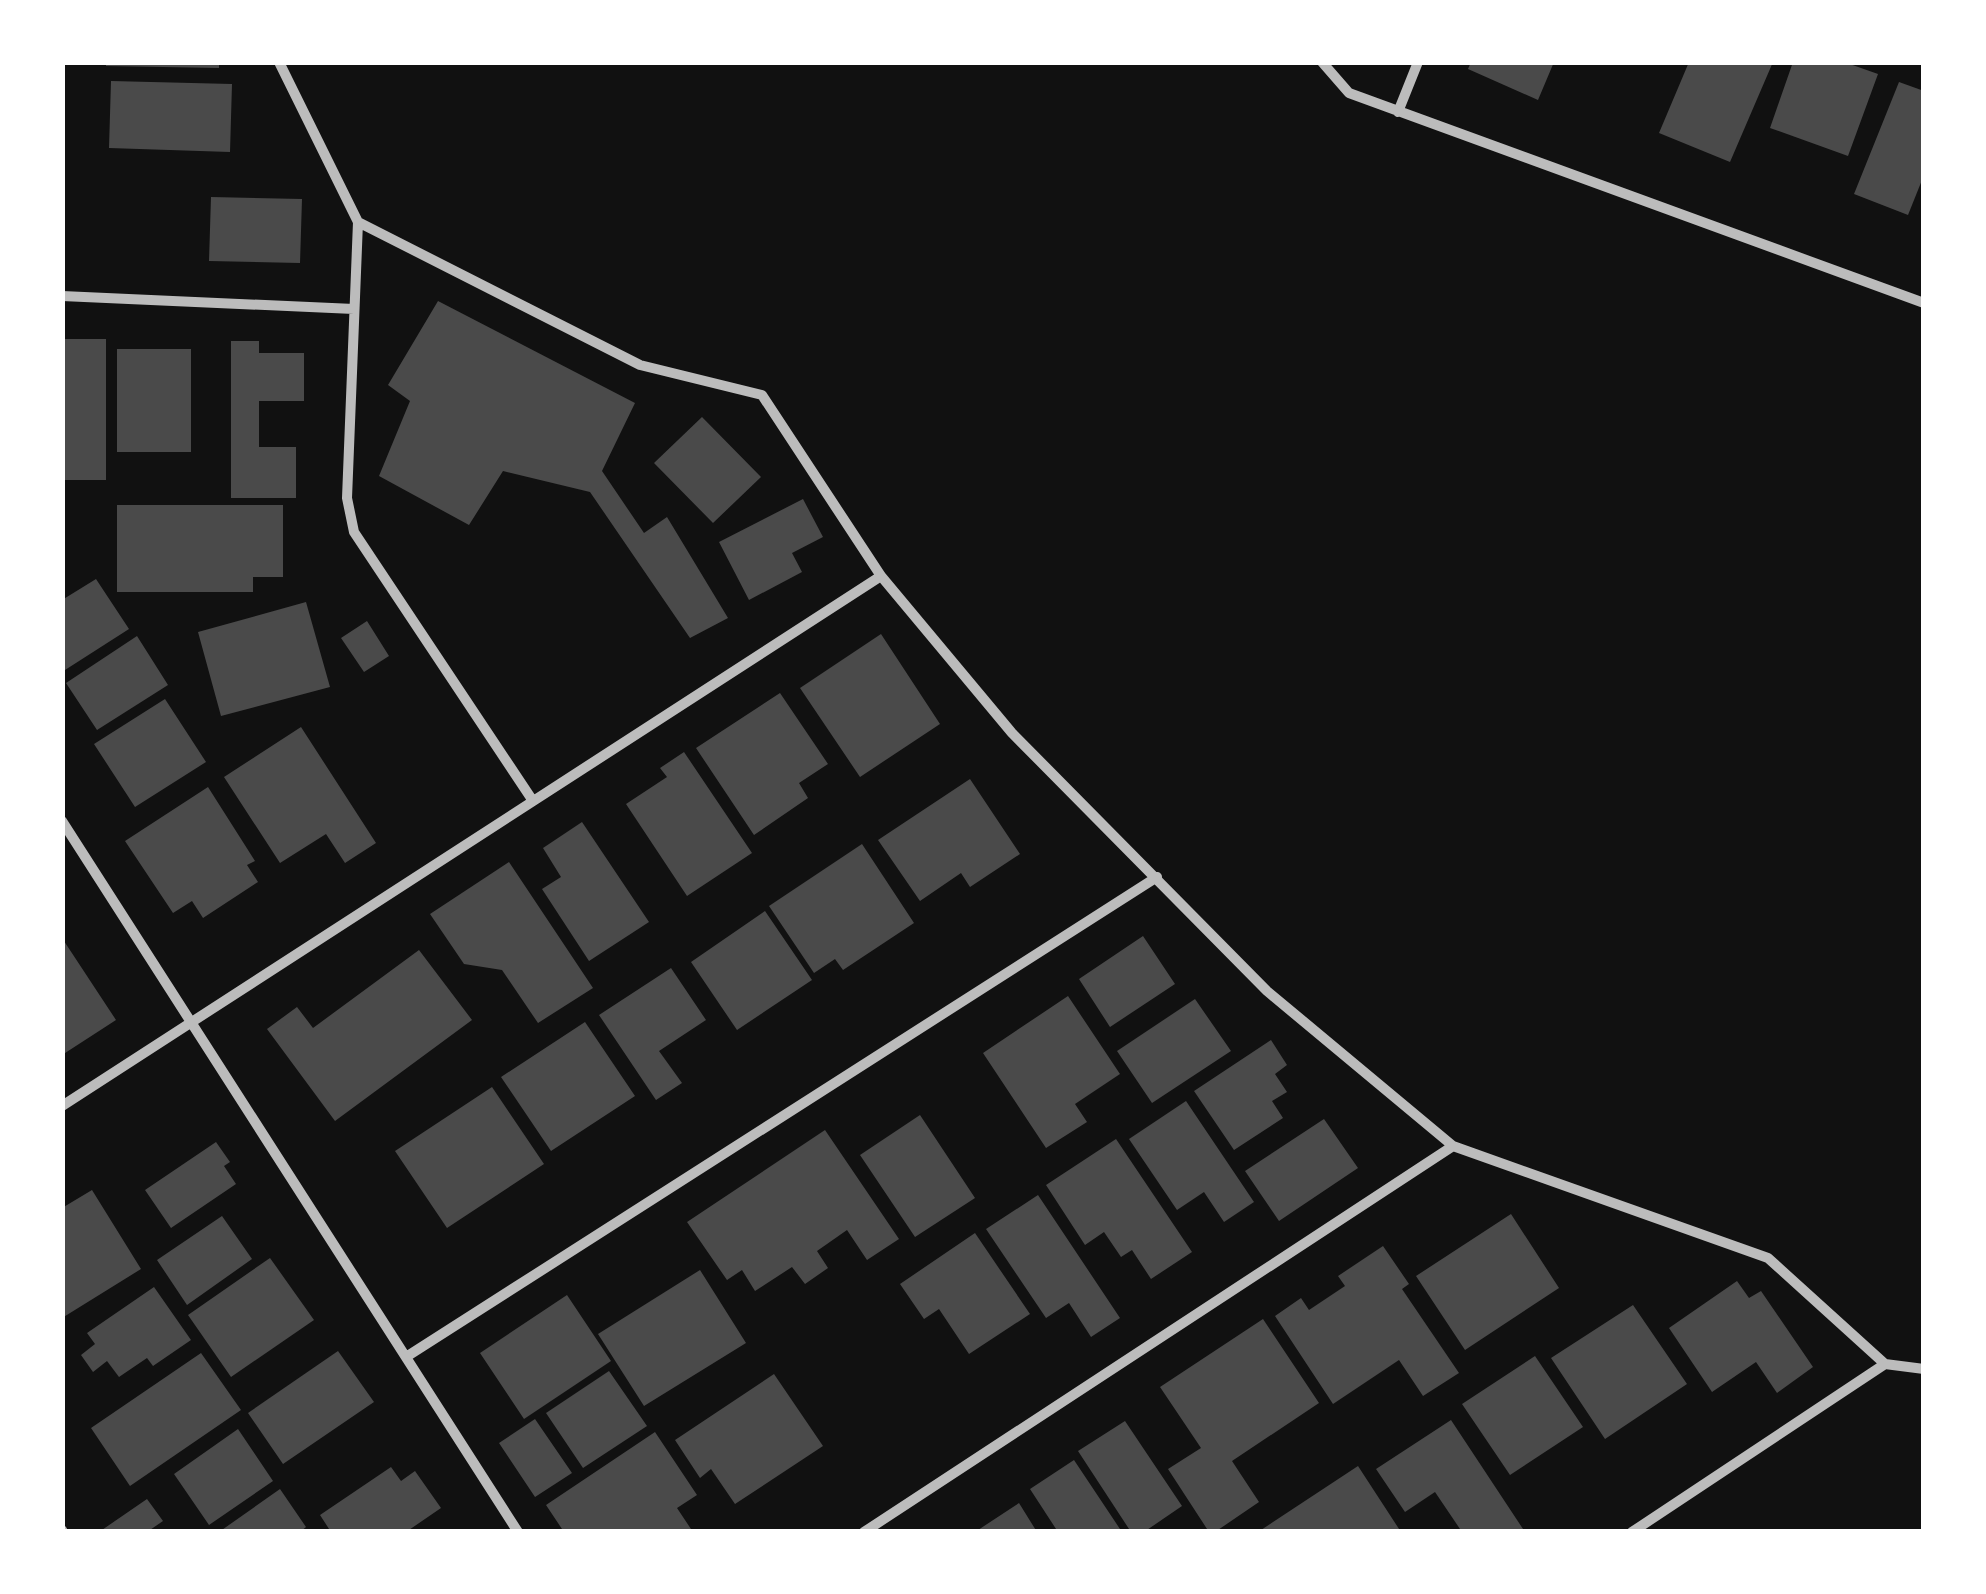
<svg xmlns="http://www.w3.org/2000/svg" width="1986" height="1594" viewBox="0 0 1986 1594" font-family="Karla,sans-serif">
  <style>
    .building { fill: #4a4a4a }
    .lines { fill: none; stroke-linecap: round; stroke-linejoin: round }
    .minor { stroke: #bcbcbc; stroke-width: 10 }
  </style>
  <rect width="100%" height="100%" fill="#111"/>
  <path class="building" d="M106,62H219V68L106,66Z
    M1471,62H1554L1538,100L1468,69Z
    M1689,62H1773L1730,162L1659,133Z
    M1793,62H1844L1878,74L1848,156L1770,128Z
    M111,81L232,84L230,152L109,148Z
    M1899,82L1924,91V175L1908,215L1854,194Z
    M211,197L302,199L300,263L209,261Z
    M438,301L635,403L602,471L644,533L667,517L728,618L690,638L590,492L503,471L469,525L379,476L410,401L388,385Z
    M62,339H106V480H62Z
    M231,341H259V353H304V401H259V447H296V498H231Z
    M117,349H191V452H117Z
    M702,417L761,477L713,523L654,463Z
    M803,499L823,537L792,553L802,572L749,600L719,542Z
    M117,505H283V577H253V592H117Z
    M96,579L129,629L65,670L62,600Z
    M306,602L330,687L221,716L198,632Z
    M367,621L389,656L364,672L341,638Z
    M881,634L940,724L860,777L800,688Z
    M137,636L168,685L97,730L66,683Z
    M780,693L828,764L799,783L808,798L754,835L696,748Z
    M165,699L206,762L135,807L94,744Z
    M301,727L376,843L345,863L326,834L280,863L224,777Z
    M684,752L752,853L687,896L626,804L667,777L660,768Z
    M970,779L1020,854L970,887L961,873L920,901L878,840Z
    M208,787L255,861L247,865L258,882L203,918L192,901L173,913L125,841Z
    M582,822L649,922L589,961L542,889L561,877L543,848Z
    M862,844L914,923L843,970L835,959L814,973L769,906Z
    M509,862L593,988L538,1023L502,970L464,964L430,914Z
    M765,911L812,980L737,1030L691,962Z
    M1143,936L1175,984L1110,1027L1079,979Z
    M62,938L116,1020L62,1055Z
    M419,950L472,1020L335,1121L267,1029L297,1007L313,1028Z
    M671,968L706,1020L659,1051L682,1083L656,1100L599,1015Z
    M1068,996L1120,1074L1075,1104L1087,1122L1046,1148L983,1053Z
    M1195,999L1231,1051L1152,1103L1117,1051Z
    M585,1022L635,1096L551,1151L501,1077Z
    M1271,1040L1287,1065L1275,1074L1287,1092L1272,1101L1283,1118L1234,1150L1194,1091Z
    M492,1087L544,1164L447,1228L395,1151Z
    M1186,1101L1254,1202L1224,1222L1204,1192L1177,1210L1129,1139Z
    M920,1115L975,1198L915,1237L860,1155Z
    M1324,1119L1358,1168L1279,1221L1245,1171Z
    M825,1130L899,1239L867,1260L847,1230L817,1251L828,1268L805,1284L792,1267L755,1291L742,1270L727,1280L687,1222Z
    M1116,1139L1192,1252L1151,1279L1132,1250L1121,1257L1104,1232L1085,1245L1046,1185Z
    M216,1142L230,1162L224,1166L236,1184L171,1228L145,1190Z
    M92,1190L141,1269L62,1318V1208Z
    M1038,1195L1120,1318L1091,1337L1069,1303L1046,1318L986,1229Z
    M1511,1214L1559,1288L1465,1350L1416,1276Z
    M222,1216L252,1259L187,1305L157,1260Z
    M975,1233L1030,1314L969,1354L939,1309L924,1319L900,1284Z
    M1383,1246L1409,1284L1402,1289L1459,1373L1423,1396L1399,1360L1333,1404L1275,1316L1301,1298L1309,1310L1345,1286L1338,1276Z
    M270,1258L314,1320L231,1377L188,1315Z
    M700,1270L746,1343L644,1406L598,1334Z
    M1737,1281L1749,1298L1761,1291L1813,1367L1777,1393L1756,1362L1712,1392L1669,1328Z
    M154,1287L191,1340L153,1366L147,1358L119,1377L107,1361L93,1372L81,1355L95,1344L87,1333Z
    M567,1295L611,1361L524,1419L480,1353Z
    M1633,1305L1687,1384L1605,1439L1551,1358Z
    M1263,1319L1319,1403L1232,1461L1259,1502L1215,1532H1209L1168,1469L1201,1448L1160,1387Z
    M338,1351L374,1402L283,1464L248,1413Z
    M201,1353L241,1410L130,1486L91,1428Z
    M1535,1356L1583,1427L1510,1475L1462,1404Z
    M609,1371L647,1426L583,1468L546,1413Z
    M774,1374L823,1446L735,1504L711,1469L700,1478L675,1440Z
    M535,1419L572,1473L535,1497L499,1443Z
    M1451,1420L1525,1532H1456L1460,1529L1435,1492L1405,1512L1376,1469Z
    M1125,1421L1182,1506L1144,1532H1131L1078,1451Z
    M238,1429L273,1481L209,1525L174,1474Z
    M655,1432L697,1495L677,1508L693,1532H564L546,1505Z
    M1074,1460L1122,1532H1058L1030,1489Z
    M1358,1466L1401,1532H1258Z
    M391,1467L401,1481L415,1471L441,1508L406,1532H331L320,1515Z
    M280,1489L306,1527L300,1532H219Z
    M147,1499L163,1521L147,1532H99Z
    M1019,1503L1037,1532H975Z"/>
  <g class="lines">
    <path class="minor" d="M279,62L358,222L640,365L762,395L881,576L1012,733L1267,991L1453,1146L1768,1258L1885,1364L1924,1369
      M1322,62L1349,93L1924,303
      M1398,112L1418,62
      M358,222L347,498L354,532L533,801
      M62,296L354,309
      M62,821L518,1532
      M62,1106L881,576
      M406,1357L1157,877
      M62,1530L63,1532
      M864,1532L1453,1146
      M1632,1532L1885,1364"/>
  </g>
  <rect width="1986" height="1594" fill="none" stroke="#ffffff" stroke-width="130"/>
</svg>
